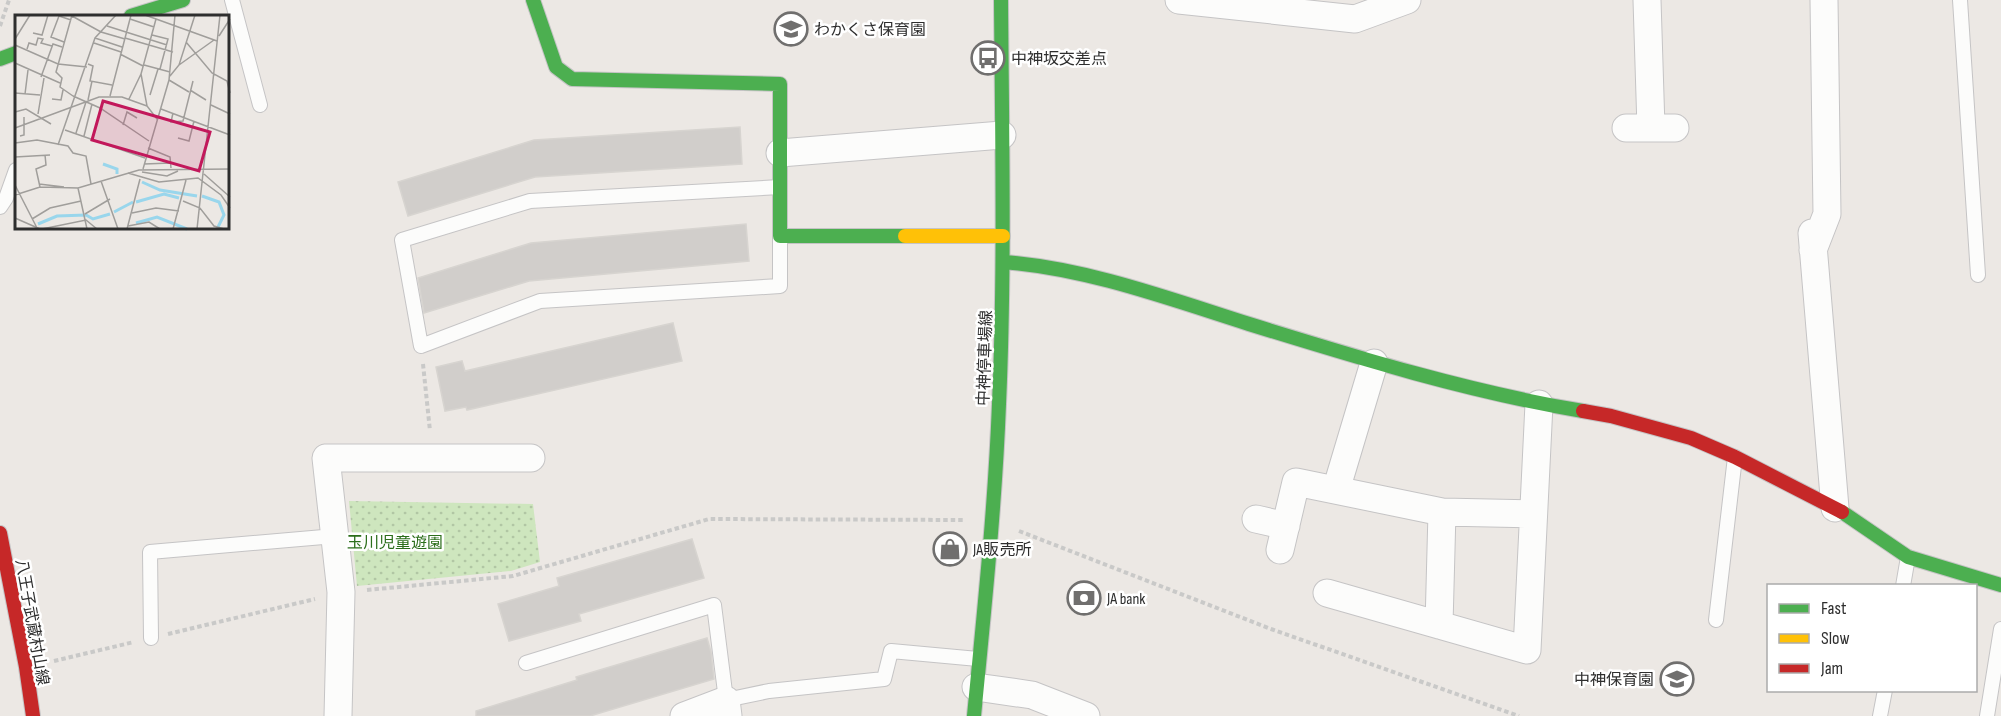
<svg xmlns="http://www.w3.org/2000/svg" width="2001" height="716" viewBox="0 0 2001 716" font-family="'Sofia Sans Condensed','Noto Sans JP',sans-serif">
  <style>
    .park { fill: url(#park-dots) }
    .building { fill: #d1cecb; stroke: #d7d4d0; stroke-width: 1.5 }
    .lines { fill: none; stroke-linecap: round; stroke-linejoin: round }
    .lane-casing { stroke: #c5c4c5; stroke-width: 16 }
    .street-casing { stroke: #c5c4c5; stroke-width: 29 }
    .fast-casing { stroke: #c5c4c5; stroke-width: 16 }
    .slow-casing { stroke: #c5c4c5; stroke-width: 16 }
    .jam-casing { stroke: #c5c4c5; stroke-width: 16 }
    .path { stroke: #c9c9c8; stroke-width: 4; stroke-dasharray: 4.5 3; stroke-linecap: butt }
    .lane { stroke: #fcfcfb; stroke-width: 14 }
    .street { stroke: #fcfcfb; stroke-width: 27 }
    .fast { stroke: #4caf50; stroke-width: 14 }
    .slow { stroke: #ffc107; stroke-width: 14 }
    .jam { stroke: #c62828; stroke-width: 14 }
    .labels { text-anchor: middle; stroke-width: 5; stroke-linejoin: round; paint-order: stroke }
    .poi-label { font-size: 16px; fill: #2e2e2e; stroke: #fff; text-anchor: start }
    .street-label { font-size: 16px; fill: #2e2e2e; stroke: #fff }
    .park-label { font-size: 16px; fill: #2c6e1b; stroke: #fff }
    .inset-river { fill: none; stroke: #99d6ec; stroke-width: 3 }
    .inset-road { fill: none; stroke: #a09e9b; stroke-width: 1.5 }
    .view { fill: #c2185b; fill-opacity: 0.15; stroke: #c2185b; stroke-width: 3 }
    .inset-edge { fill: none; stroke: #2e2e2e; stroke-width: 3 }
  </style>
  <defs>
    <pattern id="park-dots" width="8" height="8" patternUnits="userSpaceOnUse" patternTransform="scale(1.5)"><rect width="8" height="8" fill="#cee6be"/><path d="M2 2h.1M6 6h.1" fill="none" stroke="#b1c6a4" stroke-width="1.8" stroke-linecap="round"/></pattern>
  </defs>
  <rect width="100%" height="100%" fill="#ece8e4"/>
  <path class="park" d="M349,501L533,504L540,562L511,571L357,586Z"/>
  <path class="building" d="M740,127L742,164L535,177L408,216L398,182L534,140Z
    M746,224L749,261L529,281L424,313L418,278L531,243Z
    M673,323L682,361L467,410L466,407L445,411L436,367L462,361L465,371Z
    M692,539L704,578L579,614L581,621L509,641L498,604L559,586L557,578Z
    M707,638L711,652L714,679L590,716H476V711L577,680L576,677Z"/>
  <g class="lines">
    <g class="lane-casing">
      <path id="lane" d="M232,0L260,105
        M1960,0L1978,275
        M780,187L530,201L402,240L421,346L540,301L780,286V236
        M0,207L6,198L16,170
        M1903,586L1908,557
        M1716,620L1735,457
        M151,638L150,552L335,536
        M526,663L714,605L726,700L769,691L884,679L891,651L978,659
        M1880,716L1885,690
        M1987,716L2001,629"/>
    </g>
    <g class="street-casing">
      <path id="street" d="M1179,0L1355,19L1407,0
        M1647,0L1651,128
        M1626,128H1675
        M780,153L1002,135
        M1812,233L1835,508
        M1813,250L1827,214L1824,0
        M1336,490L1374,363
        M1256,519L1286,526
        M1280,550L1296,482L1442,512L1533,514
        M1327,593L1527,650L1539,404
        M1439,625L1442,512
        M976,687L1032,695L1086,716
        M338,716L341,592L326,458H531
        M684,716L726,700L728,716"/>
    </g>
    <g class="fast-casing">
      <path id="fast" d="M533,0L556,67L572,79L780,84V236H905
        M131,16L183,0
        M0,59L16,53
        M1003,262C1086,268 1170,299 1249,324C1359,358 1469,392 1583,411
        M1842,512L1908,557L2001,585
        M974,716C984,612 995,508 999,404C1005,269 1002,135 1001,0"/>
    </g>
    <g class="slow-casing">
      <path id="slow" d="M905,236H1003"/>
    </g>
    <g class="jam-casing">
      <path id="jam" d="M1583,411L1611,416L1691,438L1735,457L1842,512
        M0,533L26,667L33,716"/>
    </g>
    <path class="path" d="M0,26L9,0
      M423,364L430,431
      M1019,531L1271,629L1519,716
      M367,590L513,576L709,519L963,520
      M168,634L315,599
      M54,661L134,642"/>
    <use href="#lane" class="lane"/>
    <use href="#street" class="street"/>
    <use href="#fast" class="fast"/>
    <use href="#slow" class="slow"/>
    <use href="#jam" class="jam"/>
  </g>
  <defs>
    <g id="school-ring" transform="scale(1.725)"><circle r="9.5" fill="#fff" stroke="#706f6e" stroke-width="1.5"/><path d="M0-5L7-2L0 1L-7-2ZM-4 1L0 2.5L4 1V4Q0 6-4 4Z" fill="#706f6e"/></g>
    <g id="bus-ring" transform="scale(1.725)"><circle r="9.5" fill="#fff" stroke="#706f6e" stroke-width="1.5"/><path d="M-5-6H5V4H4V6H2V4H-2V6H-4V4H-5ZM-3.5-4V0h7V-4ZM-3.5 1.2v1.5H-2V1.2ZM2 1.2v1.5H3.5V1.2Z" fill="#706f6e"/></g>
    <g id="shop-ring" transform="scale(1.725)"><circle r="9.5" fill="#fff" stroke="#706f6e" stroke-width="1.5"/><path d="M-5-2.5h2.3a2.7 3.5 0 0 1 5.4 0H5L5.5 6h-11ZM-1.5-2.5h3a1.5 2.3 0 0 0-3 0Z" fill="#706f6e"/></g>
    <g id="bank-ring" transform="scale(1.725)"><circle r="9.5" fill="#fff" stroke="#706f6e" stroke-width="1.5"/><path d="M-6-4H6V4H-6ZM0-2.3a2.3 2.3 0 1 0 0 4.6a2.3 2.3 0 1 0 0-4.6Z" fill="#706f6e"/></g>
  </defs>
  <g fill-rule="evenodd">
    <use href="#school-ring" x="791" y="29"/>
    <use href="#bus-ring" x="988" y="58"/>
    <use href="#shop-ring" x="950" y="549"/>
    <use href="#bank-ring" x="1084" y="598"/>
    <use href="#school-ring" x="1677" y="679"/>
  </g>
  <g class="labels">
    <g class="poi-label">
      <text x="814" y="35">わかくさ保育園</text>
      <text x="1011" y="64">中神坂交差点</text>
      <text x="973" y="555">JA販売所</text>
      <text x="1107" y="604">JA bank</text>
      <text x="1654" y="685" text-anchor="end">中神保育園</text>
    </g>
    <g class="street-label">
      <text transform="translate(984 358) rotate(-88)" y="6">中神停車場線</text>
      <text transform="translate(33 622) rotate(80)" y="6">八王子武蔵村山線</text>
    </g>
    <g class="park-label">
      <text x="395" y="548">玉川児童遊園</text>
    </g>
  </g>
  <g transform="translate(15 15)">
    <rect width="214" height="214" fill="#ece8e4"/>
    <path class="inset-river" d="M88,149L102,154V159M127,167L145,175L182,181M187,181L204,187L209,200L202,214M121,187L149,179L164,183M99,197L118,187M121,208L142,202L172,214M23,209L42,201L71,200L78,204L95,199"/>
    <path class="inset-road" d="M57,0L41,57L47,63L45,72L58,81M130,0L202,26M57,1L86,17L110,24M115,4L139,12M141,4L126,59L132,91L142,104M92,11L152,30M18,18L27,20L33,0M137,20L153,24L145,54M204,21L215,4M80,23L107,32M110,23L158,37M0,24L15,0M49,27L36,22L44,1L56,5M171,27L197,58L212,66L215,78M79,28L106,37M0,30L43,49L72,52M12,34L14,28L21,30L23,23L28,24L26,28L37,31M105,39L128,51M0,48L45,68M73,49L78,51L75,66L97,70M129,50L155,57M164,50L199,25M155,61L164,50L180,0M26,62L38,29L47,32M154,65L174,77M175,75L191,85M0,78L25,80M10,79L13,55M135,80L143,54M58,81L85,93L134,126M95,81L116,0M37,84L46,85L48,75M114,84L126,59M73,85L77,66M196,90L215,99M146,94L215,120M0,97L11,94L36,109M158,98L156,107L168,106L178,66M23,99L29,63M108,110L112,97L122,103M0,113L84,82H107L132,91M50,115L130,143M61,118L71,87M5,121L9,120V102M69,121L77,89M163,123L174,126L179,106M0,128L22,125L53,131L58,138L71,141L76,169M43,130L80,23L101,0M133,133L155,142L156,153M0,142L35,140M129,149L156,148M128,154L154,65L160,0M127,157L152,161L163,156M113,158L144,167L183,163L206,180L215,193M189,159L215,182M86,166L103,214M24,169L49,172M0,170L22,213M25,172L21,154L31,150L30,140M63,173L72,214M0,180L25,172L63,173L124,155L215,154M168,186L185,193L199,211L209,214M117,198L141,193L164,196M70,199L95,184M0,203L25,214M17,204L35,193L66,186M113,211L134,207L145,214M27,214L71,205L82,214M112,214L125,164M158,214L171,165M182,214L205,0"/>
    <path class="view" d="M88,86L195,117L184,156L77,125Z"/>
    <rect width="214" height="214" class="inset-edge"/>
  </g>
  <rect x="1767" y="584" width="210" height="108" fill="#ffffff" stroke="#ababab" stroke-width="1.5"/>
  <rect x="1779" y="604" width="30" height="9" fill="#4caf50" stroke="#ababab" stroke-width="1.5"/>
  <text x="1821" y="614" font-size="18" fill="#2e2e2e">Fast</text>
  <rect x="1779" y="634" width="30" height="9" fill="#ffc107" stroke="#ababab" stroke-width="1.5"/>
  <text x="1821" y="644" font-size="18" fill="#2e2e2e">Slow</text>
  <rect x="1779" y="664" width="30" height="9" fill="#c62828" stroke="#ababab" stroke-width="1.5"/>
  <text x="1821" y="674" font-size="18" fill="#2e2e2e">Jam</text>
</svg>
